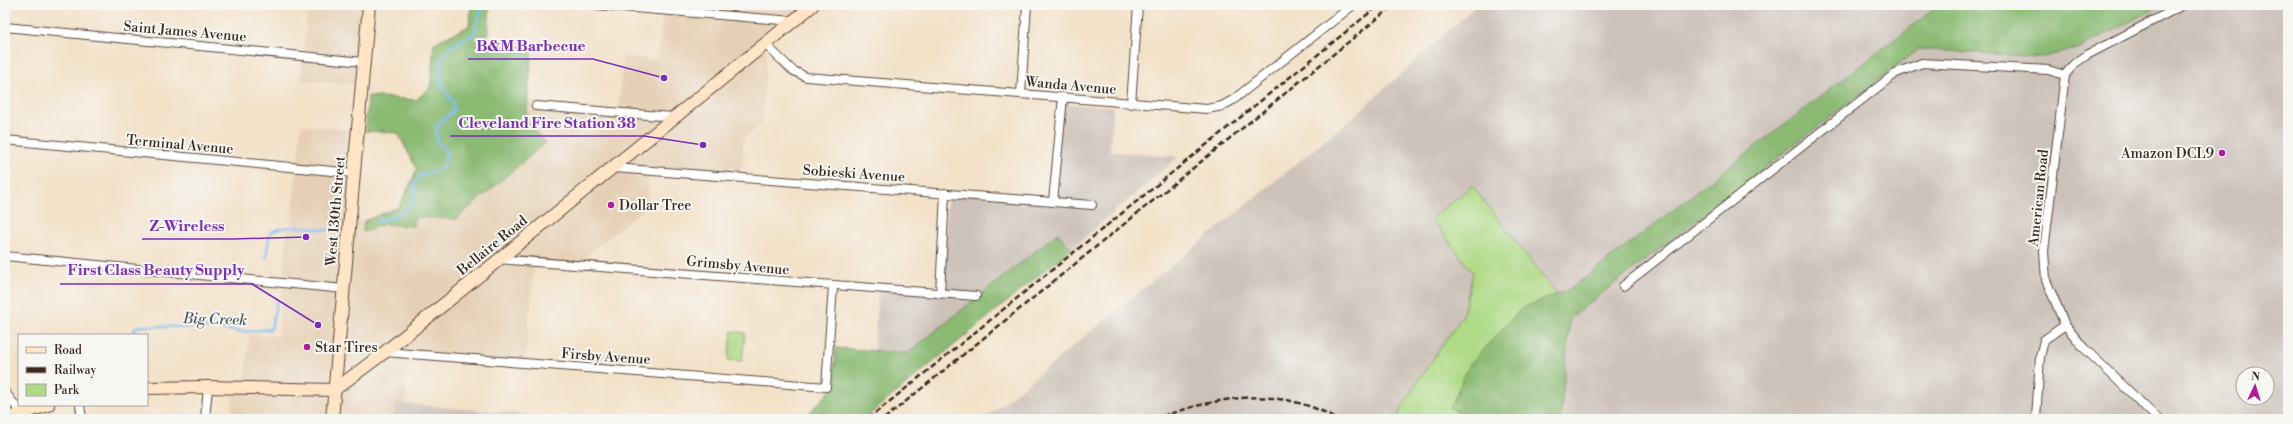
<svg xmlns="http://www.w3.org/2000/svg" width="2293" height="424" viewBox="0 0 2293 424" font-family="'Libre Bodoni',serif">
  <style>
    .built { fill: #e6d0b5 }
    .industrial { fill: #ccc2b9; fill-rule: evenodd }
    .green { fill: #afda86; stroke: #758252 }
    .forest { fill: #8bba73; stroke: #637248 }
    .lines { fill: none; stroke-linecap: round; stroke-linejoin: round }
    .stream { stroke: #7dbcf1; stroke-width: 2.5 }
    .street-casing { stroke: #574538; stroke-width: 10 }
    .secondary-casing { stroke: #574538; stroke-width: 14 }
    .street { stroke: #fff; stroke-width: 8 }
    .secondary { stroke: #ffe4c6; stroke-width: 12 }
    .rail { stroke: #3b2a1e; stroke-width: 2.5; stroke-dasharray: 6 3; stroke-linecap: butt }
    .poi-dot { fill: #b5179e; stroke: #f6f6f2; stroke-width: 1.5 }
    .labels { text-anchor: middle; stroke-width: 4; stroke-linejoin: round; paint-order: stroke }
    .street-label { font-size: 14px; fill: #3b2a1e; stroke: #f6f6f2 }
    .poi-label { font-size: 14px; fill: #3b2a1e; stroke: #f6f6f2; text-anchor: start }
    .water-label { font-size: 15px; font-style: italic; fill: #4f565d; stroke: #f6f6f2 }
    .leader { fill: none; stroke: #7b2cbf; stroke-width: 1.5 }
    .callout-dot { fill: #7b2cbf; stroke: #f6f6f2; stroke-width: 1.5 }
    .callout-label { font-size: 15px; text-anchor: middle; font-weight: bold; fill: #7b2cbf; stroke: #f6f6f2; stroke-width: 4; stroke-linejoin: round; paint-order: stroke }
  </style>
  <rect width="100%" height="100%" fill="#f6f6f2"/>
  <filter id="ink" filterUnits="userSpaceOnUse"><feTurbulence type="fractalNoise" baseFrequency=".025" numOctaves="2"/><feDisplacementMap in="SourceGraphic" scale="8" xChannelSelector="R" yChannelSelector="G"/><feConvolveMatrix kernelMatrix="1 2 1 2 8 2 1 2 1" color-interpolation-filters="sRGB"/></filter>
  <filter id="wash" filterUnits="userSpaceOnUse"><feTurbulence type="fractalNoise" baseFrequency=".012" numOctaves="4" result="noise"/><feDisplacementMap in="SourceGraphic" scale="16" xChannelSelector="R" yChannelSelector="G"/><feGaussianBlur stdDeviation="0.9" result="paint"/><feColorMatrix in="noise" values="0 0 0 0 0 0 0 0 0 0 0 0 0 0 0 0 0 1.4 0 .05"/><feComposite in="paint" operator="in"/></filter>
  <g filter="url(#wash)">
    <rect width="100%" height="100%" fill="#f3e1c8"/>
    <path class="built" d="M308,5H366L359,85L301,80Z
      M739,5H819L764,48L767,51L762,123L744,138L741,179L649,173L647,206L588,254L587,269L534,264L525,365L409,357L406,404L396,403L394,419H231L234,386H245L249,335L278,336L288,228H291L301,125L366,131L358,220L364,221L363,231L383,224L413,226L415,217L456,219L545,143L526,120L527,102L618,110L623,57L658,60L663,8L738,15Z"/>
    <path class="industrial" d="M1477,5H1939L1572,288L1557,294L1472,186L1431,219L1473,273L1463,315L1415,385L1396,419H984L1351,119Z
      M2161,5H2288V419H1560L1570,318L1918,49L2043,57L2080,48ZM2243,374H2267V398H2243Z
      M1058,103L1113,107L1110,151L1178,157L1071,249L1058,233L908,354L874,351L879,286L942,291L948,191L1051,199Z
      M396,403L528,415L533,419H394Z"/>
    <path class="green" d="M1472,186L1557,294L1521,309L1451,408L1456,411V419H1396L1415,385L1463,315L1473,273L1431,218Z
      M732,331L745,333L742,361L728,360Z"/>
    <path class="forest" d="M471,5H490L487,44L532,47L526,120L545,143L456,219L415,217L414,226L383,224L363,232L364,221L399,207L417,170L398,133L366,131L368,96L416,100L430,88L434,43L469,26Z
      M1939,5H2161L2080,48L2043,57L1918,49L1570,318L1560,419H1474L1450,408L1470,364L1521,309L1572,288Z
      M1058,233L1071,249L864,419H793L806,416L833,388L836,348L908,353Z"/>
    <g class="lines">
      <path class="stream" d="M378,222C393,216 412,214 414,194C415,189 414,183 417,179C430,165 446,181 446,150L437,141L436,127L454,110L452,101L440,82L441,61L446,50L474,34L480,12L485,5
        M266,258L270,233C286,222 312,229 330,230
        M133,335L135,328L141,326L211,328L246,332L271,329L277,300
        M149,417V419"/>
    </g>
  </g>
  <g filter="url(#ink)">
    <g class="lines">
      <g class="street-casing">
        <path id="street" d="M597,5L794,21
          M5,27L363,62
          M765,44L792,70L806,77L1207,109L1222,106L1233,100L1353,5
          M1021,94L1027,5
          M1131,104L1138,5
          M536,106L673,117
          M5,140L353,173
          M614,168L1092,205
          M1053,202L1063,97
          M5,256L344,289
          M498,259L976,296
          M1623,286L1896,73L1922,63L2048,70L2065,75
          M940,294L945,193
          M385,352L826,387L833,286
          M5,392L21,413
          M80,405L82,419
          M205,419L208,387
          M2036,419L2040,357L2044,340L2065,325
          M2158,419L2084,348L2065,325L2046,280L2044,251L2065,75L2074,64L2087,55L2183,5"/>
      </g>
      <g class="secondary-casing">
        <path id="secondary" d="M147,388L208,387L334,390L385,352L813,5
          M5,419L48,405
          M332,419L369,5"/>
      </g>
      <use href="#street" class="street"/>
      <use href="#secondary" class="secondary"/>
      <path class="rail" d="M868,419L1379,5
        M884,419L1394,5
        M1154,419C1219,397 1274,384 1338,419"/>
    </g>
  </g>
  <g class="poi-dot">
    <circle cx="2222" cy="153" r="4"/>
    <circle cx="611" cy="205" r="4"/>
    <circle cx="307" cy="347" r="4"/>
  </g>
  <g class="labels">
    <g class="street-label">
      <text transform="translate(185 31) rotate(5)" y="5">Saint James Avenue</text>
      <text transform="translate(1071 85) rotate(5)" y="5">Wanda Avenue</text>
      <text transform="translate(180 144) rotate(5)" y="5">Terminal Avenue</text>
      <text transform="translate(854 173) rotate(4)" y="5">Sobieski Avenue</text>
      <text transform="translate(2038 198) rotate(-84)" y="5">American Road</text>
      <text transform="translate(335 211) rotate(-85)" y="5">West 130th Street</text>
      <text transform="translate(492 245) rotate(-39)" y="5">Bellaire Road</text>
      <text transform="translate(738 265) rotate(5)" y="5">Grimsby Avenue</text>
      <text transform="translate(606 356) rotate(4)" y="5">Firsby Avenue</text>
    </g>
    <g class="poi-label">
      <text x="2214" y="158" text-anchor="end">Amazon DCL9</text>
      <text x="619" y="210">Dollar Tree</text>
      <text x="315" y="352">Star Tires</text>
    </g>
    <g class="water-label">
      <text transform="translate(215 319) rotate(2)" y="5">Big Creek</text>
    </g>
  </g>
  <path class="leader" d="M664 78L593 59H468M703 145L644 136H450M306 237L233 239H142M318 325L252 284H60"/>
  <g class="callout-dot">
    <circle cx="664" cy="78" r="4"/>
    <circle cx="703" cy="145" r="4"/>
    <circle cx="306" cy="237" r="4"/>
    <circle cx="318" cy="325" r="4"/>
  </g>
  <g class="callout-label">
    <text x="531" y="51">B&amp;M Barbecue</text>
    <text x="547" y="128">Cleveland Fire Station 38</text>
    <text x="187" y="231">Z-Wireless</text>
    <text x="156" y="275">First Class Beauty Supply</text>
  </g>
  <rect width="2293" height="424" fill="none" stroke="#f6f6f2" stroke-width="20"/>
  <rect x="18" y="334" width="130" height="72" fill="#f6f6f2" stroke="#aba49d"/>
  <rect x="26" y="347" width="20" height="6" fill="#ffe4c6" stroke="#aba49d"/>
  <text x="54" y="354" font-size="12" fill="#3b2a1e">Road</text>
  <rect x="26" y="367" width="20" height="6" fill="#3b2a1e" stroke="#aba49d"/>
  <text x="54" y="374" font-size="12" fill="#3b2a1e">Railway</text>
  <rect x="26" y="384" width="20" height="12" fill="#afda86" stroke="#aba49d"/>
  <text x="54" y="394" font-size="12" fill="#3b2a1e">Park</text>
  <g transform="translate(2255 386) rotate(4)"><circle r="19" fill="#f6f6f2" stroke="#aba49d"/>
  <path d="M0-3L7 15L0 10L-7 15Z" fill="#b5179e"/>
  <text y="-6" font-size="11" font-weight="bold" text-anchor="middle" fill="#3b2a1e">N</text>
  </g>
</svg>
